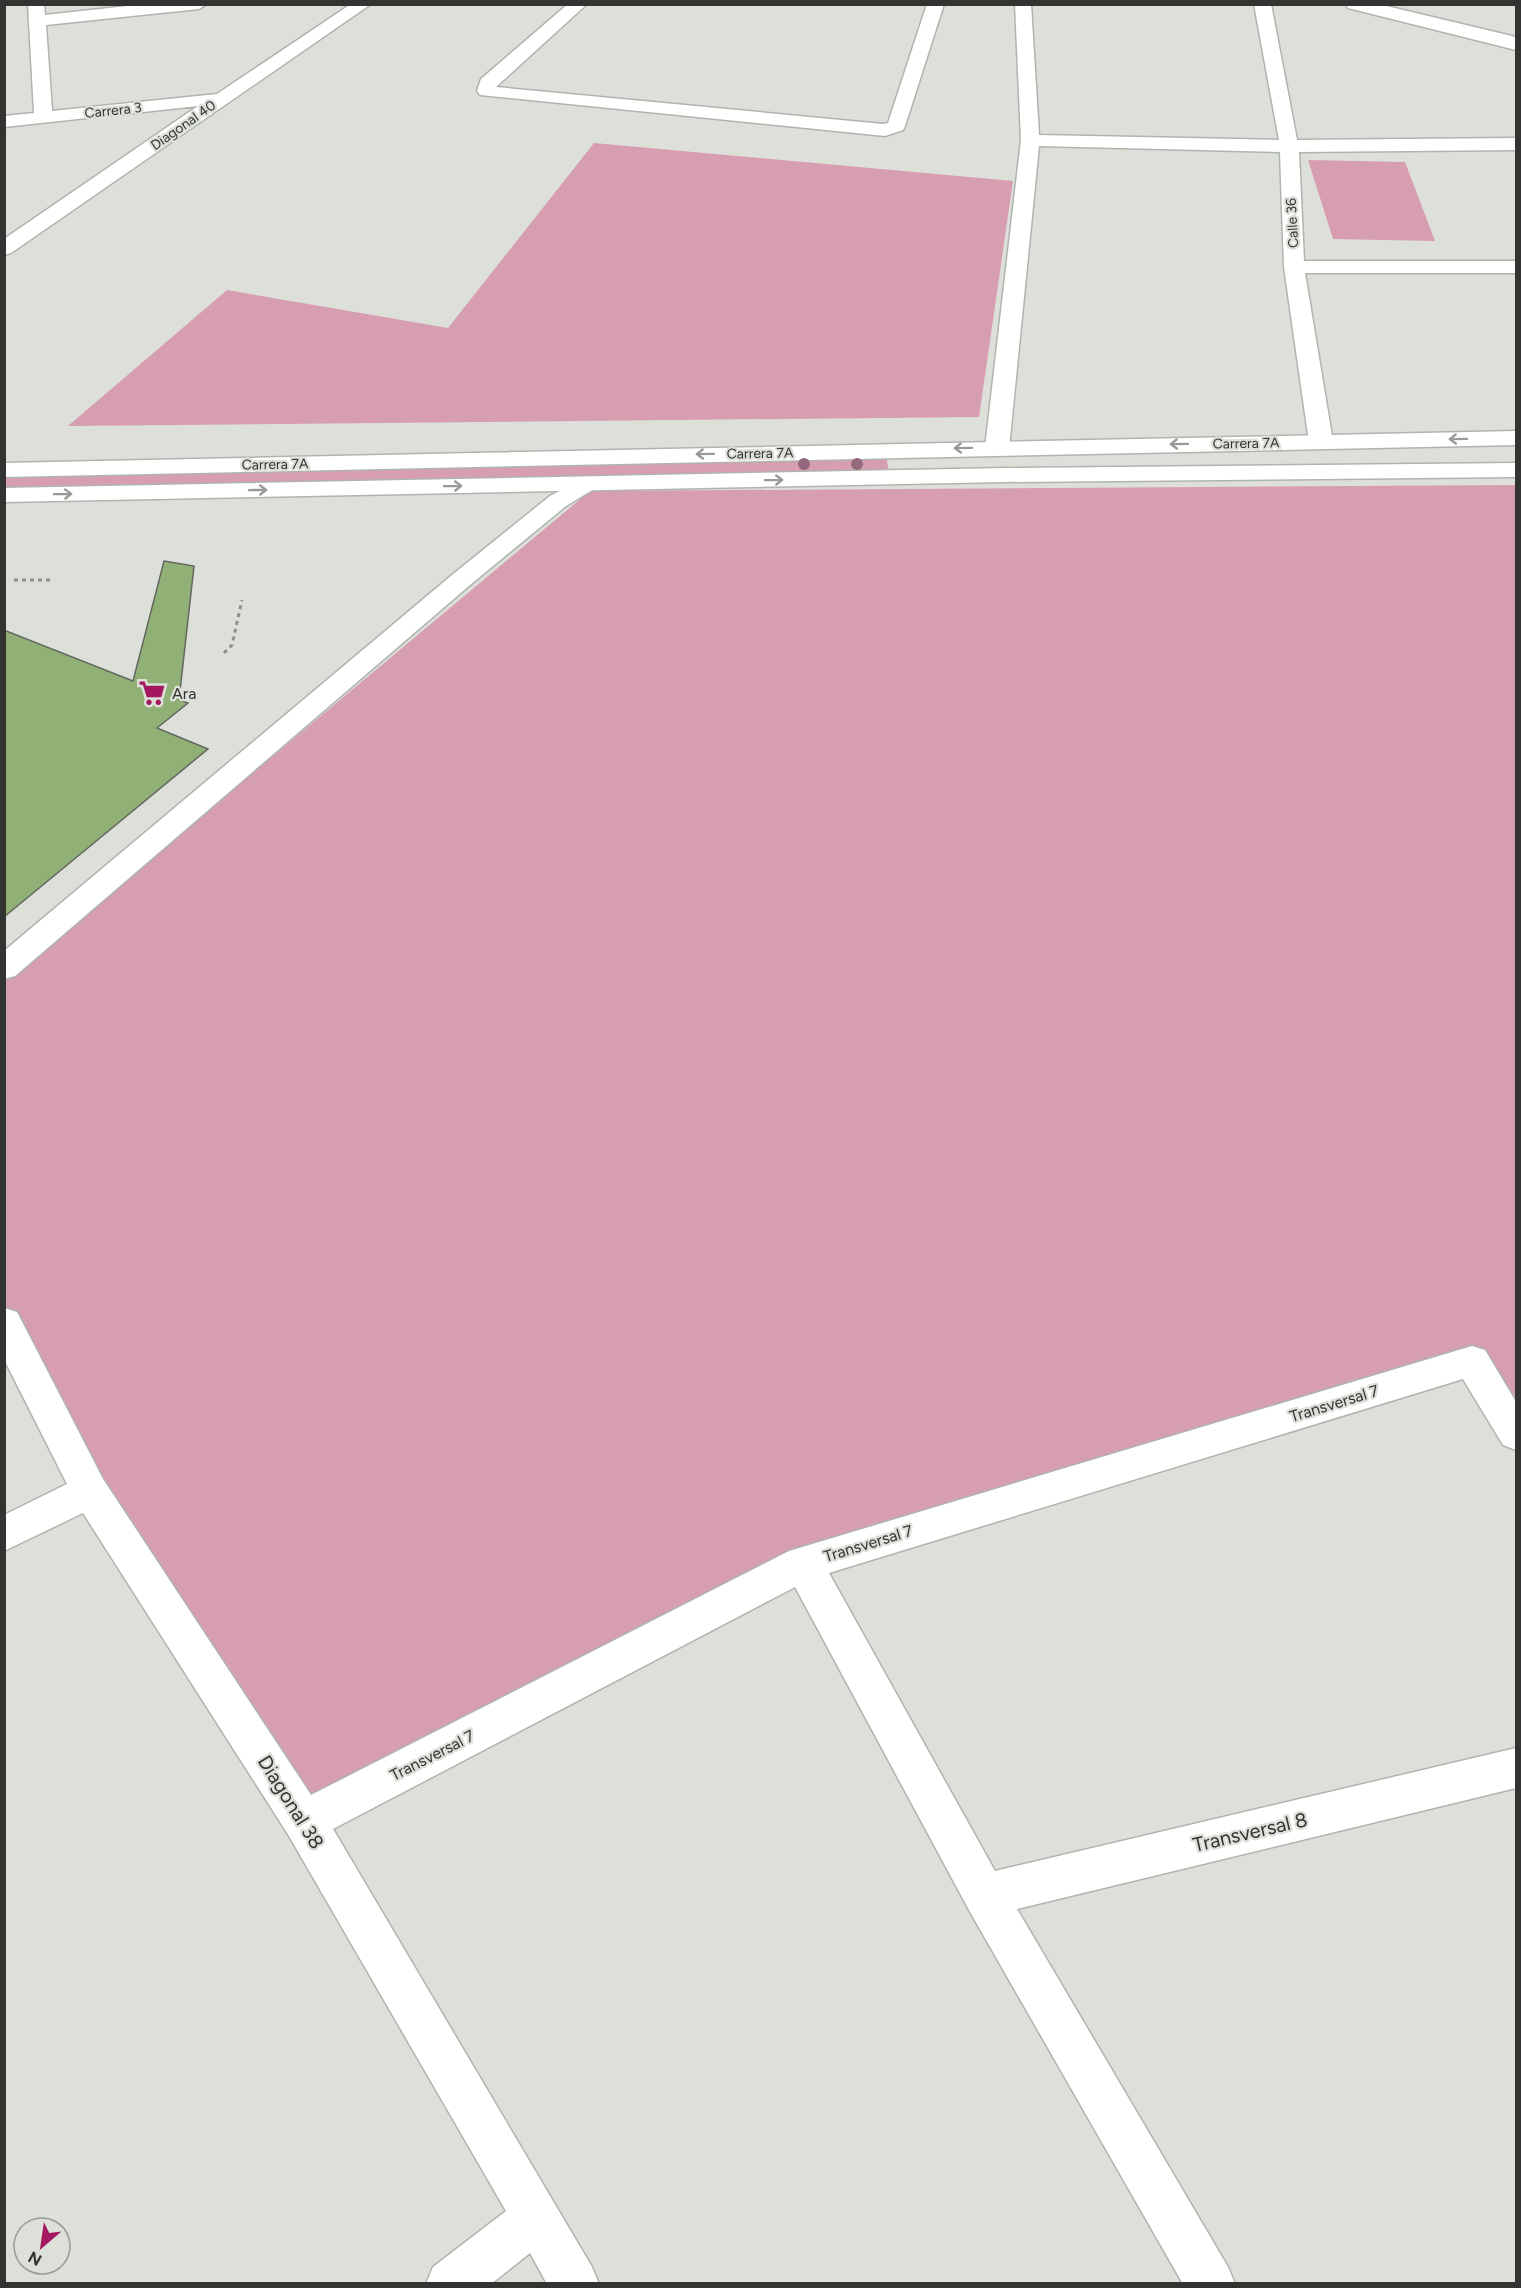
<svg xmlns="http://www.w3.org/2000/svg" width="1521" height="2288" viewBox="0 0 1521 2288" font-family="Figtree,sans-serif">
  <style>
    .green { fill: #d79db1 }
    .building { fill: #90b075; stroke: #646761; stroke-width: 1.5 }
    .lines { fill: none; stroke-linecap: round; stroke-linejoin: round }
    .minor-casing { stroke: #b0b4ae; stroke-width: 3 }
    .major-casing { stroke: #b0b4ae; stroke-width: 3 }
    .path { stroke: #8c8f8a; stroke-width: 3; stroke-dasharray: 4 4; stroke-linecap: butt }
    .minor { fill: #fff; fill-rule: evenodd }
    .major { fill: #fff; fill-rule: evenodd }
    .tree { fill: #94687d }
    .oneway { stroke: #989a98 }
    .labels { text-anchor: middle; stroke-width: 4.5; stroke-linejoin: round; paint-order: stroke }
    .far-street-label { font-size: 14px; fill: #323431; stroke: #dce0d9 }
    .poi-label { font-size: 16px; fill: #323431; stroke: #dce0d9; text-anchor: start }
    .street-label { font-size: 16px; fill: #323431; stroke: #dce0d9 }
    .near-street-label { font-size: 20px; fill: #323431; stroke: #dce0d9 }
  </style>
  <rect width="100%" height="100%" fill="#dce0d9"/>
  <path class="green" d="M594,143L1013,181L979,417L68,426L227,290L448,328Z
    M1308,160L1405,162L1435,241L1333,239Z
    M886,455L889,472L5,487L4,471Z
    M1516,485V1434L1471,1361L803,1563L307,1813L5,1322V980L590,491Z"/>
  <path class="building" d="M164,561L194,566L179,700L188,703L157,728L208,749L4,917V630L133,681Z"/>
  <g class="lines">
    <g class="minor-casing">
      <path id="minor" d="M28,4H44L45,15L146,4H207L199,9L46,25L52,111L217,94L351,4H371L11,253L4,255V239L198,106L4,127V116L34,113Z
        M568,4H587L496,87L883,124L888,123L927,4H944L905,126L903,130L885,136L480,95L477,91L481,79Z
        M1015,4H1031L1039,135L1279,140L1254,4H1271L1297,140L1516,138V150L1299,152L1304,261H1516V273H1305L1333,442L1329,447H1313L1309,442L1284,267L1280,152L1039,146L1009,448L1005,453H989L985,448L1021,140Z
        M1346,4H1378L1512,36L1516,38V50L1348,8Z
        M586,477L594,479L598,484L594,489L566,506L470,585L15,976L4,979V951L452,575L550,496Z
        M4,1308L17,1312L103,1479L311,1795L789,1551L1472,1346L1485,1350L1516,1402V1450L1503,1445L1463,1379L829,1573L995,1871L1516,1748V1788L1017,1909L1228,2267L1235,2284H1183L969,1910L795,1587L333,1829L592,2267L599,2284H547L530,2253L491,2284H426L433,2267L506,2211L289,1836L83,1513L4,1551V1515L67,1484L4,1359Z"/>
    </g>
    <g class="major-casing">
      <path id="major" d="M1516,431V445L4,477V463Z
        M1516,463V477L1005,482L4,502V488L1005,468Z"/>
    </g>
    <path class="path" d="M14,580H53
      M224,653L232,645L242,600"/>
    <use href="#minor" class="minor"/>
    <use href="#major" class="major"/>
  </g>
  <g class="tree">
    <circle cx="804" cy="464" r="6"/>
    <circle cx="857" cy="464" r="6"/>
  </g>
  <defs><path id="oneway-shaft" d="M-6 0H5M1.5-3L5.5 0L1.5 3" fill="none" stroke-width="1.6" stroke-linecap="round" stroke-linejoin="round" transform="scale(1.5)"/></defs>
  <g class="oneway">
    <use href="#oneway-shaft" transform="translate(1458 439) rotate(179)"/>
    <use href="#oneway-shaft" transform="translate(1179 444) rotate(179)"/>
    <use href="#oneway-shaft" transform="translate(963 448) rotate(179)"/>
    <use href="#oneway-shaft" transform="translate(705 454) rotate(179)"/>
    <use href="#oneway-shaft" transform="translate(774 480) rotate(-1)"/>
    <use href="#oneway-shaft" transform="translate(453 486) rotate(-1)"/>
    <use href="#oneway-shaft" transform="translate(258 490) rotate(-1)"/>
    <use href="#oneway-shaft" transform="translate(63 494) rotate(-1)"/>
  </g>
  <defs>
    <g id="supermarket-bare" transform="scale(2.07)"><path d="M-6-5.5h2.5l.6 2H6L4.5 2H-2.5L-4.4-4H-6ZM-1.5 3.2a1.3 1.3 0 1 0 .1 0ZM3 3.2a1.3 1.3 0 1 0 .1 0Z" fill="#a4185f" stroke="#dce0d9" stroke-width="2.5" paint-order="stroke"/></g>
  </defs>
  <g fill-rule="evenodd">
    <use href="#supermarket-bare" x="152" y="693"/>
  </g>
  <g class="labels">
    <g class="far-street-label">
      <text transform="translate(113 110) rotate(-6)" y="5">Carrera 3</text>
      <text transform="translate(183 125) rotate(-35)" y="5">Diagonal 40</text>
      <text transform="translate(1292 223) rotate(-93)" y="5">Calle 36</text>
      <text transform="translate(1246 443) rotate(-1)" y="5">Carrera 7A</text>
      <text transform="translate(760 453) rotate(-1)" y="5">Carrera 7A</text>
      <text transform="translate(275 464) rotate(-1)" y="5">Carrera 7A</text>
    </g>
    <g class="poi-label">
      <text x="172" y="699">Ara</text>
    </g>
    <g class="street-label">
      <text transform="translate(1334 1403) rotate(-17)" y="6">Transversal 7</text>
      <text transform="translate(868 1543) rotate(-17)" y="6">Transversal 7</text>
      <text transform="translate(432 1755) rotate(-27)" y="6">Transversal 7</text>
    </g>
    <g class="near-street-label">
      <text transform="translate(291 1802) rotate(58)" y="7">Diagonal 38</text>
      <text transform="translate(1250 1832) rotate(-13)" y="7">Transversal 8</text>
    </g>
  </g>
  <rect width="1521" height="2288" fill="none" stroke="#323431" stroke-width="12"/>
  <g transform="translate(42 2246) rotate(209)"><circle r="28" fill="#dce0d9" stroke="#989b96" stroke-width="1.5"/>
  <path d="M0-4.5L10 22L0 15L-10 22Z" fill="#a4185f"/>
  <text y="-9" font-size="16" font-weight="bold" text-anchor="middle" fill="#323431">N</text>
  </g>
</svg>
